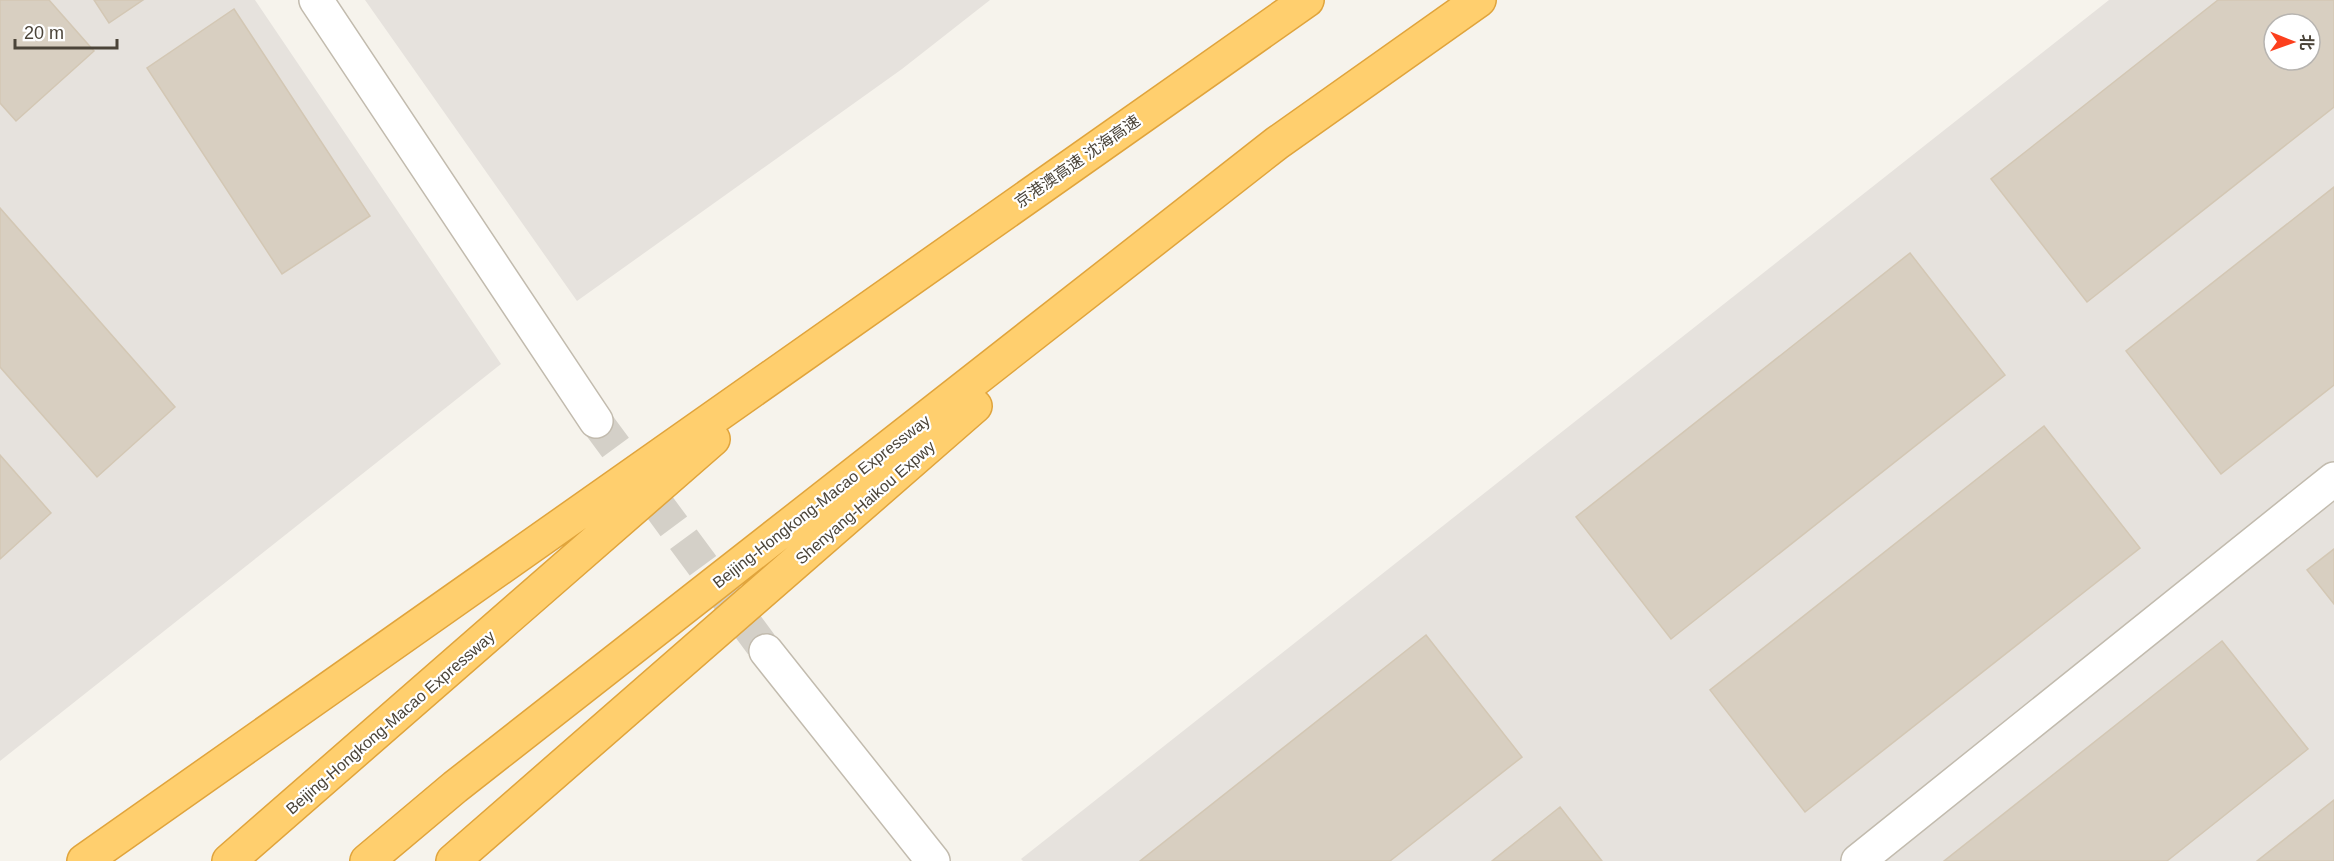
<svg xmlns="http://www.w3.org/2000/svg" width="2334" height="861" viewBox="0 0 2334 861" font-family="Helvetica,'Noto Sans SC',sans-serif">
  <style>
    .industrial { fill: #e6e2dd; fill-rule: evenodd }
    .building { fill: #d8cfc1; stroke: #d3c7b4; stroke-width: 1.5; fill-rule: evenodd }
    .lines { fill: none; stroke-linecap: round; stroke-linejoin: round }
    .minor-tunnel { stroke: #d4d0c8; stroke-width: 33; stroke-dasharray: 33 16; stroke-linecap: butt }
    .minor-casing { stroke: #c2bbae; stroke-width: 36 }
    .highway-casing { stroke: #e0a43c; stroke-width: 36 }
    .minor { stroke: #fff; stroke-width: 33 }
    .highway { stroke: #ffcf6e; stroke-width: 33 }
    .labels { text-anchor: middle; stroke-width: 4.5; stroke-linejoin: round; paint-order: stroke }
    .street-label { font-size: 16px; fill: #4b4439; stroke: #fff }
  </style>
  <rect width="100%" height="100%" fill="#f6f3ec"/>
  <path class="industrial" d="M0,0H255L501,364L0,761Z
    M365,0H990L902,69L577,301Z
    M2109,0H2334V861H1023L1021,859ZM2274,24H2310V60H2274Z"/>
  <path class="building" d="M0,0H49L94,51L16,121L0,103Z
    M94,0H143L109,23Z
    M2218,0H2334V107L2087,302L1991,179ZM2274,24H2310V60H2274Z
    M234,9L370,216L282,274L147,68Z
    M2334,187V385L2221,474L2126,351Z
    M0,208L175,407L97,477L0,367Z
    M1910,253L2005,375L1671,639L1576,517Z
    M2044,426L2140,548L1805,812L1710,690Z
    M0,455L51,513L0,559Z
    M2334,549V604L2307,570Z
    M1426,635L1522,757L1390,861H1140Z
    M2222,641L2308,749L2167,861H1944Z
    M2334,800V861H2257Z
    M1560,807L1602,861H1492Z"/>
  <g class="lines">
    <path class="minor-tunnel" d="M596,421L766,651"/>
    <g class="minor-casing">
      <path id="minor" d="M316,0L596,421
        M766,651L933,861
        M1858,861L2334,479"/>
    </g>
    <g class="highway-casing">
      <path id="highway" d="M84,861L1307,0
        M229,861L713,439
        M367,861L455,787L1277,143L1479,0
        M453,861L975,406"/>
    </g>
    <use href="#minor" class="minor"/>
    <use href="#highway" class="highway"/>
  </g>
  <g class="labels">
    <g class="street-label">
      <text transform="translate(1077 161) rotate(-35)" y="6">京港澳高速 沈海高速</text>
      <text transform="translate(821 501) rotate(-38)" y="6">Beijing-Hongkong-Macao Expressway</text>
      <text transform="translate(865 502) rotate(-41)" y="6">Shenyang-Haikou Expwy</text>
      <text transform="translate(390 722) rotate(-41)" y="6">Beijing-Hongkong-Macao Expressway</text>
    </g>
  </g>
  <g transform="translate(2292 42) rotate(91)"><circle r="28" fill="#ffffff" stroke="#b7b4b0" stroke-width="1.5"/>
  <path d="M0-4.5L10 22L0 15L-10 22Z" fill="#fc3f1d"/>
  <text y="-9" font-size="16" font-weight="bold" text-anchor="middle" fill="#4b4439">北</text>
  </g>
  <path d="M15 39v9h102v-9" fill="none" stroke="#4b4439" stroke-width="3"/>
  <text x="24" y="39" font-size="18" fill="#4b4439" stroke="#ffffff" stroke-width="4.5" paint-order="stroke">20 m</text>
</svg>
